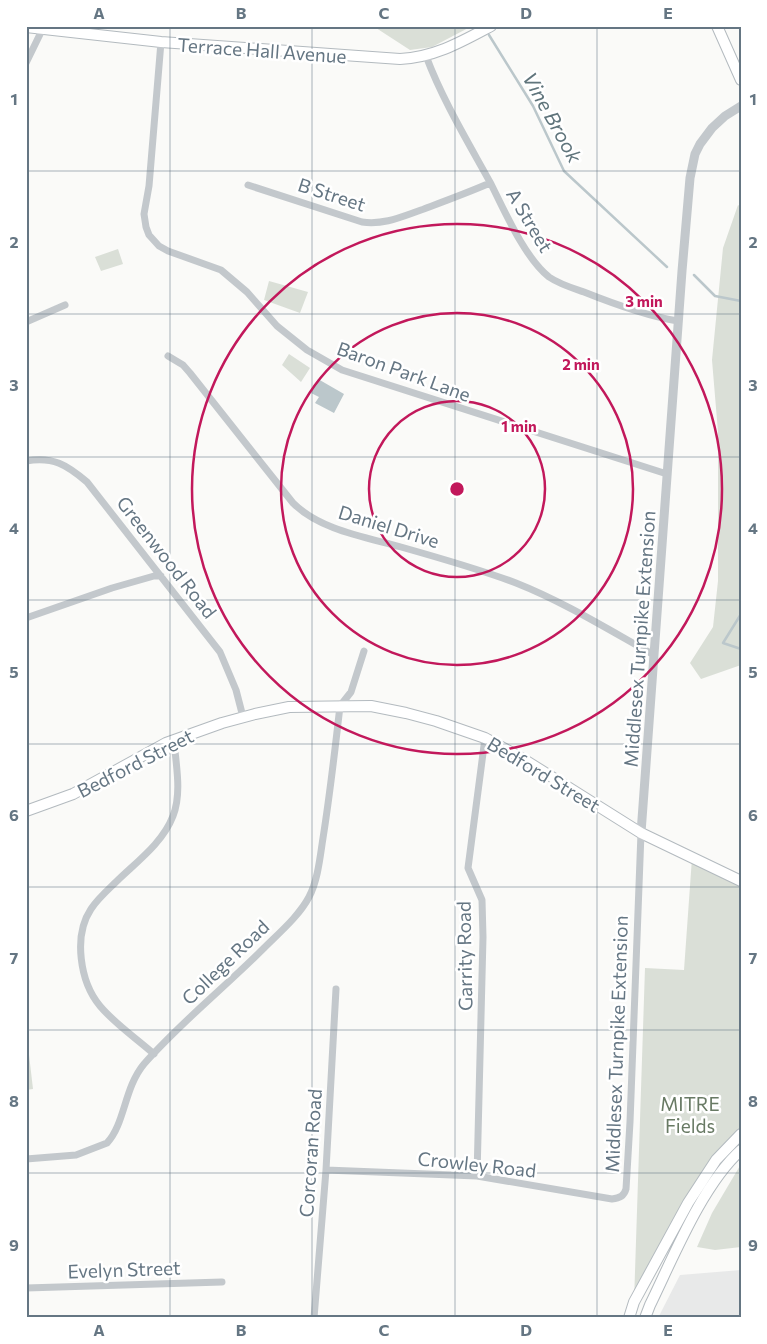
<svg xmlns="http://www.w3.org/2000/svg" width="767" height="1344" viewBox="0 0 767 1344" font-family="Commissioner,sans-serif">
<style>
.built{fill:#e8e9e9}
.green{fill:#dadfd7}
.water{fill:#bbc7cb}
.lines{fill:none;stroke-linecap:round;stroke-linejoin:round}
.stream{stroke:#bbc7cb;stroke-width:2.5}
.secondary-casing{stroke:#b3babf;stroke-width:12}
.minor{stroke:#c3c8cc;stroke-width:7}
.tertiary{stroke:#c3c8cc;stroke-width:9}
.secondary{stroke:#fff;stroke-width:10}
.grid{fill:none;stroke:#657683;stroke-width:1;stroke-opacity:0.55}
.ring{fill:none;stroke:#c2185b;stroke-width:2.5}
.labels{text-anchor:middle;dominant-baseline:central;stroke-width:5;stroke-linejoin:round;paint-order:stroke}
.street-label{font-size:19px;fill:#657683;stroke:#fff}
.park-label{font-size:19px;fill:#687a64;stroke:#fff}
.water-label{font-size:20px;font-style:italic;fill:#60757c;stroke:#fff}
.centre{fill:#c2185b;stroke:#fff;stroke-width:2.5}
.ring-label{font-size:15px;text-anchor:middle;font-weight:bold;fill:#c2185b;stroke:#fff;stroke-width:5;stroke-linejoin:round;paint-order:stroke}
.neatline{fill:none;stroke:#657683;stroke-width:2}
.grid-label{font-size:16px;text-anchor:middle;font-weight:bold;fill:#657683}
</style>
<rect width="100%" height="100%" fill="#fafaf8"/>
<path class="built" d="M741 1270V1318H658L680 1275Z"/>
<path class="green" d="M373 26H472L432 47 410 50Z
M738 205 741 207V665L701 679 690 663 713 627 718 581V432L712 360 723 248Z
M118 249 123 264 101 271 95 257Z
M269 281 308 292 300 313 264 300Z
M289 354 310 368 301 382 282 365Z
M692 858 741 881V1134L716 1160 634 1302 645 968 684 970Z
M26 1029 33 1089 26 1090Z
M741 1164V1247L715 1250 697 1247 712 1213Z"/>
<path class="water" d="M318 379 344 394 334 413 315 403 319 397 311 393Z"/>
<g class="lines">
<path class="stream" d="M489 35 533 106 564 171 667 267
M694 275 715 296 741 301
M741 614 723 643 741 649"/>
<g class="secondary-casing">
<path id="secondary" d="M717 26 741 80
M26 27 161 42 400 59C435 57 461 42 491 26
M26 811 73 794 166 743 222 723 255 714 289 707 371 706 406 713 436 721 485 738 520 757 641 833 741 881
M629 1318 634 1302 688 1203 716 1160 741 1134
M645 1318 650 1305C673 1258 702 1185 741 1150"/>
</g>
<path class="minor" d="M161 42 149 186 144 214 146 227 149 235 159 246 168 251 221 270 247 292 277 326 307 350 342 370 667 474
M426 56C443 101 468 142 491 184 505 212 525 258 549 277 559 284 572 288 584 292 614 304 646 316 678 321
M26 63 44 26
M248 185 362 222C384 225 401 217 421 210 445 201 467 193 490 183
M26 322 65 305
M168 356 183 365 190 373 293 503C320 530 365 537 401 547 440 558 479 569 516 583 564 602 609 630 654 655
M26 461C53 456 67 465 87 482L220 652 236 690 243 717
M26 618 112 588 154 576H161
M154 1054C136 1038 115 1024 100 1006 80 982 73 936 91 909 98 898 110 888 119 879 139 860 163 842 173 816 182 793 176 765 174 741
M26 1159 76 1155 107 1143C125 1124 124 1088 144 1064 180 1023 225 987 264 948 279 933 299 916 309 897 318 880 320 857 323 838 330 794 335 750 340 706L351 692 364 651
M326 1170 477 1176 612 1199C620 1198 624 1196 626 1189L630 1122 641 833
M477 1176 483 937 482 900 468 868 485 738
M26 1288 222 1282
M314 1318 326 1170 336 989"/>
<path class="tertiary" d="M641 833 682 271 690 178 695 154 700 144 712 128 725 116 741 106"/>
<use href="#secondary" class="secondary"/>
</g>
<path class="grid" d="M170 26V1318M312 26V1318M455 26V1318M597 26V1318M26 171H741M26 314H741M26 457H741M26 600H741M26 744H741M26 887H741M26 1030H741M26 1173H741"/>
<g class="ring">
<circle cx="457" cy="489" r="88"/>
<circle cx="457" cy="489" r="176"/>
<circle cx="457" cy="489" r="265"/>
</g>
<g class="labels">
<g class="street-label">
<text transform="translate(262 50) rotate(4)">Terrace Hall Avenue</text>
<text transform="translate(332 194) rotate(18)">B Street</text>
<text transform="translate(530 220) rotate(59)">A Street</text>
<text transform="translate(404 371) rotate(20)">Baron Park Lane</text>
<text transform="translate(389 526) rotate(17)">Daniel Drive</text>
<text transform="translate(167 557) rotate(52)">Greenwood Road</text>
<text transform="translate(639 639) rotate(-86)">Middlesex Turnpike Extension</text>
<text transform="translate(135 763) rotate(-27)">Bedford Street</text>
<text transform="translate(544 774) rotate(31)">Bedford Street</text>
<text transform="translate(464 956) rotate(-91)">Garrity Road</text>
<text transform="translate(225 962) rotate(-44)">College Road</text>
<text transform="translate(616 1044) rotate(-88)">Middlesex Turnpike Extension</text>
<text transform="translate(310 1153) rotate(-86)">Corcoran Road</text>
<text transform="translate(477 1164) rotate(6)">Crowley Road</text>
<text transform="translate(124 1269) rotate(-2)">Evelyn Street</text>
</g>
<g class="park-label">
<text x="690" y="1103">MITRE<tspan x="690" dy="22">Fields</tspan></text>
</g>
<g class="water-label">
<text transform="translate(553 117) rotate(61)">Vine Brook</text>
</g>
</g>
<circle cx="457" cy="489" r="8" class="centre"/>
<g class="ring-label">
<text x="644" y="307">3 min</text>
<text x="581" y="370">2 min</text>
<text x="519" y="432">1 min</text>
</g>
<rect width="767" height="1344" fill="none" stroke="#ffffff" stroke-width="55"/>
<rect x="28" y="28" width="712" height="1288" class="neatline"/>
<g class="grid-label">
<text x="99" y="19">A</text>
<text x="241" y="19">B</text>
<text x="384" y="19">C</text>
<text x="526" y="19">D</text>
<text x="668" y="19">E</text>
<text x="14" y="105">1</text>
<text x="753" y="105">1</text>
<text x="14" y="248">2</text>
<text x="753" y="248">2</text>
<text x="14" y="391">3</text>
<text x="753" y="391">3</text>
<text x="14" y="534">4</text>
<text x="753" y="534">4</text>
<text x="14" y="678">5</text>
<text x="753" y="678">5</text>
<text x="14" y="821">6</text>
<text x="753" y="821">6</text>
<text x="14" y="964">7</text>
<text x="753" y="964">7</text>
<text x="14" y="1107">8</text>
<text x="753" y="1107">8</text>
<text x="14" y="1251">9</text>
<text x="753" y="1251">9</text>
<text x="99" y="1336">A</text>
<text x="241" y="1336">B</text>
<text x="384" y="1336">C</text>
<text x="526" y="1336">D</text>
<text x="668" y="1336">E</text>
</g>
</svg>
